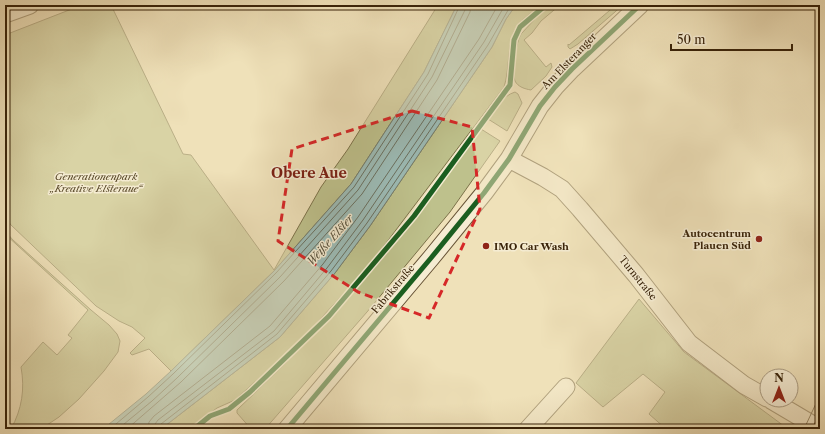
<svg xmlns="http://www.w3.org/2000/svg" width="825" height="434" viewBox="0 0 825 434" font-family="'Libre Caslon Text',serif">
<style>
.green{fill:#bec18c;stroke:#7c724a}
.water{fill:#9cbcb7;stroke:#747f71}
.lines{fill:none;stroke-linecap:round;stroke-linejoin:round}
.shore{stroke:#6a7060;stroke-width:1}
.minor-casing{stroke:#665235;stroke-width:19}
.minor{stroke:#f5ecd2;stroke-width:17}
.tram{stroke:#392309;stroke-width:1}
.cycleway-casing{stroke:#f5ecd2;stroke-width:8}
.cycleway{stroke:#1b5e20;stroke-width:5}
.marked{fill:none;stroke:#d62828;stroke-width:3;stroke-dasharray:8 5;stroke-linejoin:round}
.poi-dot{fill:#8f2418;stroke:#f5ecd2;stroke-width:1.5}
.labels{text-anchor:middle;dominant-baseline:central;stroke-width:3;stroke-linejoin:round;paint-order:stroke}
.street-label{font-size:10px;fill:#392309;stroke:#f5ecd2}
.park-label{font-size:10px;font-style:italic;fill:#5a4a2a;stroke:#f5ecd2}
.poi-label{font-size:10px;font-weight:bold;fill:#392309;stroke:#f5ecd2;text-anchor:end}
.water-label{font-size:11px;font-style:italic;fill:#57513d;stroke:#f5ecd2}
.district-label{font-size:14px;font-weight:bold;fill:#7a1f14;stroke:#f5ecd2}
</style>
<rect width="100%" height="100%" fill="#efe1b9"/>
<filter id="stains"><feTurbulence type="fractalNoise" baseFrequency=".005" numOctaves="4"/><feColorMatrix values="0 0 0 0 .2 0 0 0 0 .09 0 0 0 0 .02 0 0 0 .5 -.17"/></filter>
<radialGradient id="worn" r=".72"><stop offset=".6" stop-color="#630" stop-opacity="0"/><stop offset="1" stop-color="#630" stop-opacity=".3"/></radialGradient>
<path class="green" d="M82 5H111L183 154 191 155 274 270 321 187 348 149 438 5H457L424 72 351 184 274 271 171 371 149 349 132 355 130 353 145 338 132 327 119 321 96 306 11 225 5 217V35Z
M516 5H541C534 11 522 19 517 26 507 39 510 70 504 87L368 267 302 339 235 400 217 408 189 429H161L280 337 335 273 370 226 492 47 506 19Z
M548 5H560L541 21 532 33 524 40 546 67 551 63 552 67 546 76 531 90C525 89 518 87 515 81 511 73 516 42 521 34Z
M616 5H623L578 44 570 49 568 47V44L569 45Z
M515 92 518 94 522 103 507 131 488 119C496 109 502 96 515 92Z
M481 129 500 141 450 212 367 312 265 429H251L237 413V410C283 366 329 321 370 273 410 228 444 177 481 129Z
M5 231 13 240 91 310 109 325 117 334 120 341 118 352 104 371 79 399 59 417 41 429H11C22 409 25 389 21 367L43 342 57 355 72 338 68 335 88 310 5 234Z
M639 299 684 352 788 429H666L649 414 665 392 643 374 603 407 576 383Z"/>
<path class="water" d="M457 5H516L506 19 492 47 370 226 335 273 280 337 161 429H103L146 394 171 371 274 271 351 184 424 72Z"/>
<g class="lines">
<path class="shore" d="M110 429 148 397 173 374 276 273 354 187 428 74 460 5
M118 429 152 401 177 378 280 277 358 190 432 77 465 10V5
M127 429 181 382 284 281 362 194 437 80 470 12 471 5
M148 429 149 422 154 416 270 326 323 264 358 217 479 39 498 5
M154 429 155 424 158 420 274 331 327 268 363 220 484 42 505 5
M159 429 161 424 277 334 331 271 367 223 488 45 511 5"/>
<g class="minor-casing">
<path id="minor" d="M5 14 30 5
M509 159 543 177 562 189 580 209 636 275 689 343 744 385 767 398
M771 400 820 429
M287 429 431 258 484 193 509 159 540 106 555 87 572 69 640 5
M528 429 566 387"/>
</g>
<use href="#minor" class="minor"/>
<path class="tram" d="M804 429 820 395
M812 429 820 412
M820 429V427"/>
<g class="cycleway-casing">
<path id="cycleway" d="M194 429 210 416 229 409 250 392 329 316 414 216 510 85 514 40 520 27 546 5
M287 429 431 258 484 193 509 159 540 106 555 87 572 69 640 5"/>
</g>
<use href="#cycleway" class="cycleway"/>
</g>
<path d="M0 0H825V434H0ZM412 111 472 127 480 209 429 318 358 292 278 241 292 149Z" fill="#efe1b9" fill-opacity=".55" fill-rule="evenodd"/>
<path class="marked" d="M412 111 472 127 480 209 429 318 358 292 278 241 292 149Z"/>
<g class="poi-dot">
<circle cx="759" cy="239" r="4"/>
<circle cx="486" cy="246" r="4"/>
</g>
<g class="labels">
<g class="street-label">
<text transform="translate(569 61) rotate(-46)">Am Elsteranger</text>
<text transform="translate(638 278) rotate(51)">Turnstraße</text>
<text transform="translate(393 289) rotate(-50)">Fabrikstraße</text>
</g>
<g class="park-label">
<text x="96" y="176">Generationenpark<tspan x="96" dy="12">„Kreative Elsteraue“</tspan></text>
</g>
<g class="poi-label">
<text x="751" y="233">Autocentrum<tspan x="751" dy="12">Plauen Süd</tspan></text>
<text x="494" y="246" text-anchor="start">IMO Car Wash</text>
</g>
<g class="water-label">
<text transform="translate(330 240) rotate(-48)">Weiße Elster</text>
</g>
<g class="district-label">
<text x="309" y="173">Obere Aue</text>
</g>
</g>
<rect width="825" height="434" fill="none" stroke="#efe1b9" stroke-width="20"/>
<rect x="6" y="6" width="813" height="422" fill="none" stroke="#392309" stroke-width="2"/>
<rect x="10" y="10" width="805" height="414" fill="none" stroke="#392309"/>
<g transform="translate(779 388)"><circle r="19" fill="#f5ecd2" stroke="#aa9c82"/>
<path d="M0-3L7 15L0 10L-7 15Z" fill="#8f2418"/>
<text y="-6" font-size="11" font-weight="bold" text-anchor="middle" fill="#392309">N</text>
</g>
<path d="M671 44v6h121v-6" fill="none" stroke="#392309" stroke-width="2"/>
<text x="677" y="44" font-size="12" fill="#392309" stroke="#f5ecd2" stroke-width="3" paint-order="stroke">50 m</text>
<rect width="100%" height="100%" filter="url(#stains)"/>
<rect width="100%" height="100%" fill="url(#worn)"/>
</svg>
